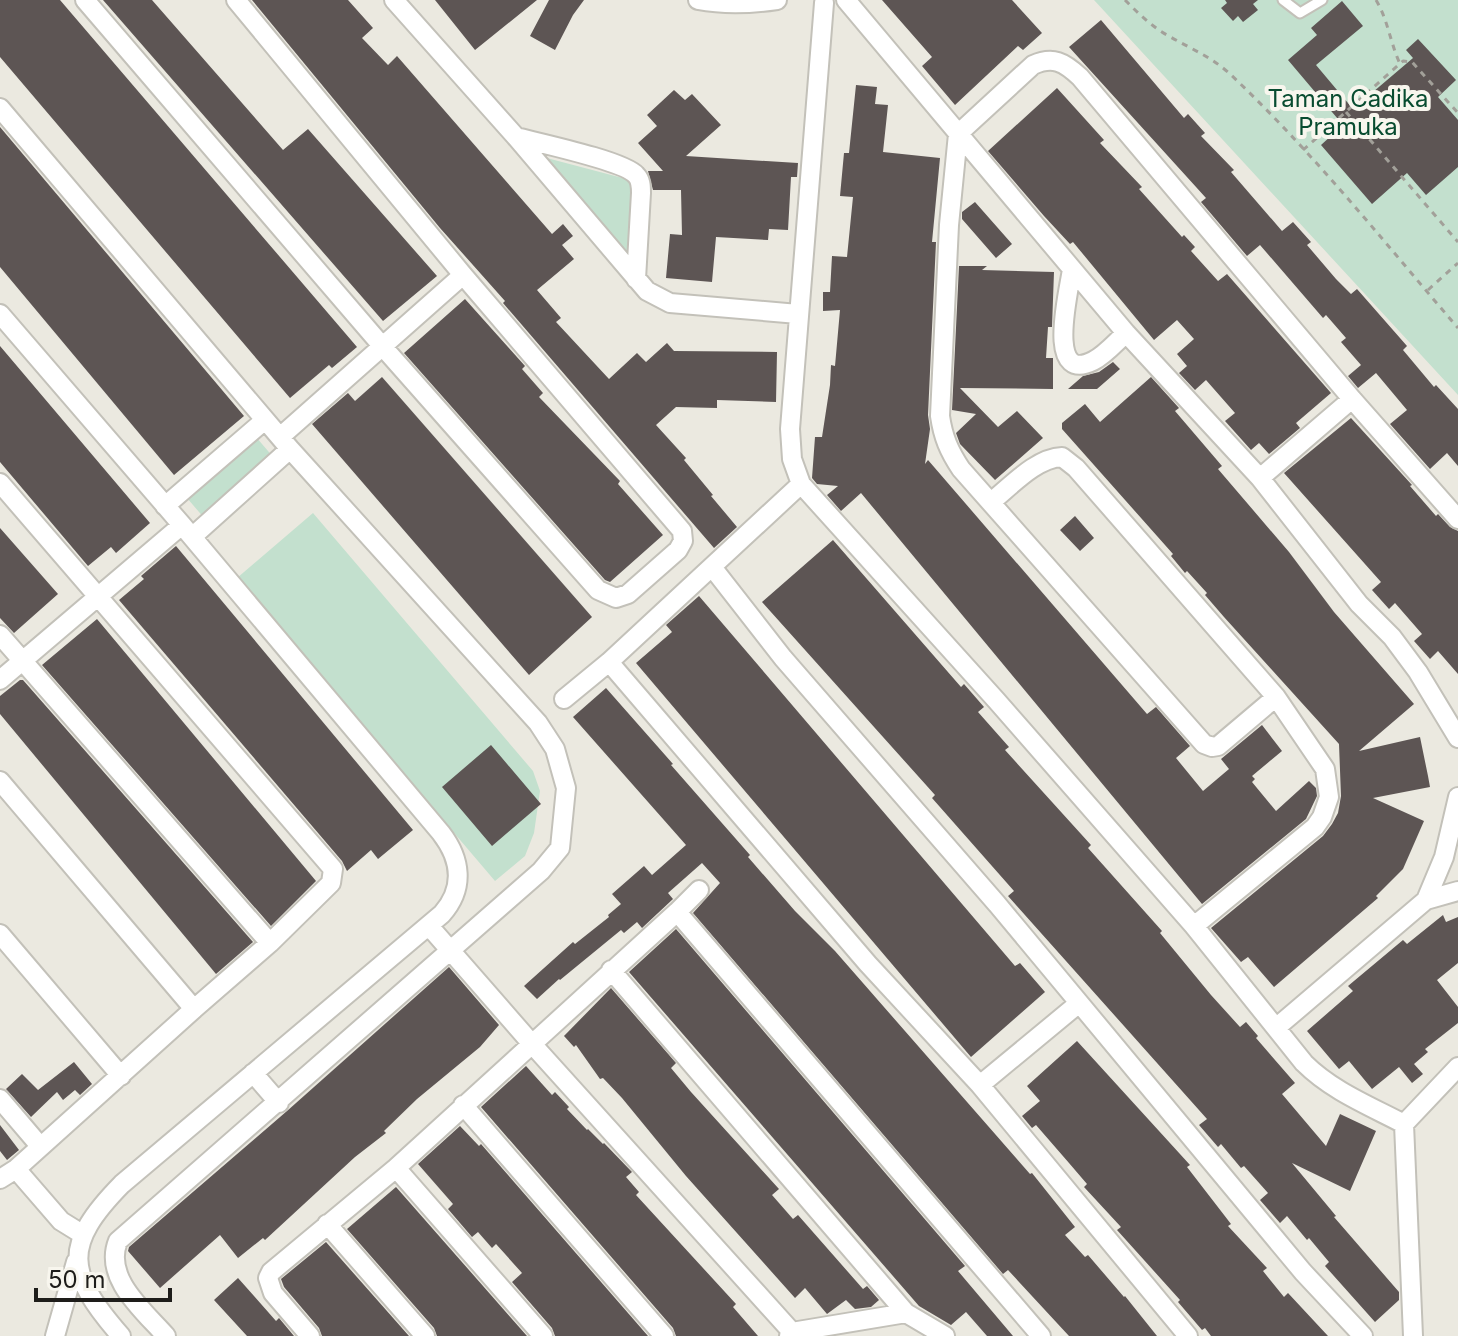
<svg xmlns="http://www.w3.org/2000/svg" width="1458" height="1336" viewBox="0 0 1458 1336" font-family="Inter,sans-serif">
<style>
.green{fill:#c3e0ce}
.building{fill:#5d5554}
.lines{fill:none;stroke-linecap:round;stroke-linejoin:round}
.service-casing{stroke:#c3c1b9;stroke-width:13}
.minor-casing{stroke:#c3c1b9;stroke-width:22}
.path{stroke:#a2a099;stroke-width:3;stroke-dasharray:6 6;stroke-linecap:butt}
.service{stroke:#fff;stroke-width:9}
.minor{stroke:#fff;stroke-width:18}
.labels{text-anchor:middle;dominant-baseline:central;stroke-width:8;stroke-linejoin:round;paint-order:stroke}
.park-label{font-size:24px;fill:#084c30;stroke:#f8f6ee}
</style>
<rect width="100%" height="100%" fill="#ebe9e0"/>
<path class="green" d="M1094 0H1458V395Z
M543 157 634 181 630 261Z
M256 437 274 458 205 519 187 498Z
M313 513 533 771 540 791 534 833 525 856 495 881 237 578Z"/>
<path class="building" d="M0 0H60L357 347 332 368 329 365 290 398 0 57Z
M103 0H152L283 150 308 129 437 276 383 321Z
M252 0H348L373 28 362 38 388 65 397 56 552 234 563 224 573 236 562 245 574 259 537 290 561 318 556 322 609 379 637 353 646 362 667 343 674 351 777 352 776 402 717 400V408L676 407 656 425 686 458 684 460 713 495 711 496 737 527 714 548 503 303 505 301 440 228Z
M435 0H537L475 50Z
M549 0H584L573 15 555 50 530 36Z
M882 0H1012L1042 33 1023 50 1018 46 955 105 922 66 932 57Z
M1225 0H1258L1253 4 1258 10 1243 22 1238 16 1233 21 1221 8 1227 3Z
M1342 1 1363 26 1316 65 1353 109 1413 58 1406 50 1418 39 1456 80 1438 97 1458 120V167L1426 195 1407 173 1372 204 1321 145 1343 125 1288 60 1317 35 1311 28Z
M1101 20 1184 118 1188 114 1205 133 1201 136 1234 170 1231 172 1282 231 1293 222 1311 242 1307 245 1336 279 1351 294 1357 289 1407 346 1403 350 1434 387 1436 385 1458 409V466L1447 453 1430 469 1390 424 1407 410 1376 373 1358 388 1348 376 1361 365 1341 342 1346 338 1326 315 1323 318 1260 245 1247 256 1201 202 1206 198 1069 47Z
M856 85 877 87 875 104 888 105 883 152 940 158 932 242H936L928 415 930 429 925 464 928 460 1147 714 1156 707 1190 746 1176 758 1203 791 1229 769 1221 759 1262 725 1282 751 1252 776 1255 779 1252 782 1276 811 1309 781 1316 788 1317 796 1306 819 1202 904 861 493 841 511 827 495 838 486 817 484 812 478 815 437H822L830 385 831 365 835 366 840 310 823 311V292H830L832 256 847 257 853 197 840 196 844 153H849Z
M1057 88 1104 140 1100 143 1142 187 1139 189 1182 237 1184 235 1195 247 1191 251 1218 281 1227 274 1331 393 1296 423 1300 428 1269 454 1259 443 1251 450 1225 421 1235 413 1206 380 1195 390 1179 373 1187 366 1177 354 1194 339 1177 320 1154 340 1073 242 1070 244 1044 216 988 151Z
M674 90 685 100 692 94 721 125 686 156 798 163 797 177H791L788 230 769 229 768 240 716 237 712 282 666 278 670 234 682 235 681 190H653L648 171H663L638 143 657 126 647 115Z
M0 127 244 416 174 475 0 267Z
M975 202 1012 244 996 258 962 219V212Z
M959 266H987L982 270 1054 272 1052 327H1048L1046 358H1053V389L960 388 998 427 1017 411 1043 438 995 480 960 444 956 433 976 414 952 410Z
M465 299 525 366 522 369 543 393 539 397 620 481 618 484 663 535 610 582 605 580 404 353Z
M0 346 150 523 116 553 111 547 88 566 0 462Z
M1113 362 1120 369 1097 389H1068L1083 376 1099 372Z
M382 377 592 617 529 675 312 424 348 393 355 401Z
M1151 377 1179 408 1175 411 1222 466 1218 469 1289 552 1334 612 1414 704 1359 751 1420 737 1428 776 1430 787 1373 798 1424 821 1403 869 1376 896 1378 898 1274 987 1248 957 1241 962 1211 928 1323 836 1332 824 1338 813 1341 796 1339 744 1224 617 1205 595 1207 593 1187 571 1185 573 1171 556 1173 554 1062 429V423L1085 404 1100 422Z
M1351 418 1412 485 1410 486 1436 516 1438 514 1450 527 1458 531V674L1438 651 1430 659 1414 641 1422 634 1395 603 1389 609 1372 590 1381 582 1284 473Z
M1075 516 1094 538 1080 551 1060 530Z
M0 528 58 594 14 633 0 618Z
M833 540 961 687 964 684 984 707 978 712 1009 747 1005 750 1091 845 1088 848 1162 931 1160 933 1211 995 1240 1027 1246 1022 1258 1036 1256 1038 1295 1083 1282 1094 1326 1146 1340 1114 1376 1131 1350 1191 1292 1163 1336 1216 1334 1217 1399 1292V1300L1375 1322 1325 1266 1329 1262 1309 1238 1307 1240 1287 1216 1280 1223 1260 1200 1268 1193 1244 1166 1241 1168 1221 1144 1218 1147 1199 1125 1207 1119 1008 896 1014 891 932 798 935 795 762 602Z
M176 546 413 830 378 859 371 850 347 871 342 861 119 600 144 579 141 576Z
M699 596 1015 966 1020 963 1045 992 971 1057 636 663 672 632 666 625Z
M97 619 316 881 271 926 42 665Z
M20 680H23L253 942 216 974 0 714V696Z
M606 688 673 764 671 765 750 855 748 857 795 911 835 951 1030 1174 1032 1173 1075 1227 1065 1235 1085 1257 1088 1255 1124 1297 1125 1296 1157 1336H1069L1008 1270 1003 1274 693 913 720 883 702 863 668 893 673 899 642 928 637 922 624 933 621 930 560 980 559 979 537 999 524 986 573 942 575 944 609 917 608 915 621 904 612 894 644 866 652 875 686 845 573 717Z
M491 745 541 804 492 846 442 787Z
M1443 915 1446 922 1458 917V963L1437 980 1458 1007V1023L1425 1049 1428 1052 1414 1064 1423 1074 1412 1083 1399 1067 1372 1089 1349 1061 1339 1069 1307 1031 1353 991 1348 986 1403 940 1407 944Z
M676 929 965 1266 958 1271 1013 1336H987L966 1312 951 1325 919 1306 629 972Z
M449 967 499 1025 480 1047 417 1099 384 1131 386 1133 355 1157 265 1240 263 1238 238 1258 220 1235 160 1288 128 1251 129 1247 287 1111Z
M611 988 676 1063 671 1068 691 1092 779 1189 772 1195 793 1219 798 1215 863 1289 867 1286 879 1300 871 1307 855 1309 846 1300 827 1314 805 1288 795 1298 686 1176 622 1098 603 1078 600 1079 576 1045 574 1047 564 1036Z
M1077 1041 1190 1165 1187 1167 1231 1224 1228 1226 1267 1268 1263 1271 1284 1297 1288 1293 1328 1336H1211L1205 1328 1202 1330 1178 1302 1180 1300 1117 1230 1121 1227 1084 1187 1087 1184 1069 1163 1036 1125 1032 1128 1022 1116 1040 1101 1027 1086Z
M74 1062 92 1084 80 1095 75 1090 63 1100 57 1092 31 1117 6 1089 22 1074 38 1090Z
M526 1066 552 1095 555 1092 569 1107 567 1109 587 1130 588 1129 603 1144 604 1143 632 1172 626 1177 639 1192 636 1195 736 1304 733 1307 758 1336H676L673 1328 481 1107Z
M0 1125 19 1150 7 1160 0 1151Z
M460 1126 479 1146 481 1144 648 1336H555L552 1328 512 1282 522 1273 496 1244 492 1248 478 1232 472 1237 448 1209 453 1204 418 1164Z
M396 1187 527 1336H437L434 1328 347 1229Z
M326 1242 409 1336H322L319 1328 284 1287 281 1279Z
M238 1278 276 1321 279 1318 294 1336H247L214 1300Z"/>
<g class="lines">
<g class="service-casing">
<path id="service" d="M1283 0 1300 13 1322 0"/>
</g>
<g class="minor-casing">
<path id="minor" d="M85 0 383 347 598 590 616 598 628 594 678 550 683 541 682 531 463 275 236 0
M394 0 516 137 647 291 670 303 798 314
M698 0C725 5 750 4 777 0
M846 0 1126 333 1260 478 1359 604 1392 637 1418 672 1458 738
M824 3 790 429 792 459 801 484 996 700 1194 926 1304 1063C1332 1091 1370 1106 1404 1124
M0 108 290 449 538 723 555 749 566 788 560 848 541 871 118 1241C103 1278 144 1311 166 1336
M516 137C539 143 624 161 636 175 641 180 641 186 641 193L636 279
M1072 269C1070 287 1044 385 1093 361 1105 355 1116 342 1126 333
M0 314 182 525 441 833C461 859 465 888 442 914L122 1184C62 1245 66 1273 121 1336
M280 437 463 275
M1260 478 1352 399
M0 483 333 869 331 883 270 943 0 635
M991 502C1011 486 1036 458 1062 457L1076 468 1276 697 1325 769 1329 797 1322 817 1315 827 1194 926
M165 506 265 420
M192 537 290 449
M712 567 783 658 997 904 1303 1272 1363 1336
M609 662 868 964 980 1085 1188 1336
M0 680 182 525
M1276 697 1218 746 1212 747 1204 744 961 469C949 451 943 437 940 416L949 225 958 134 1033 65C1053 56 1064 62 1080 77L1352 399 1458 519
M564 699 609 662 801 484
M0 781 194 1009 16 1169 0 1179
M1426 900 1444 857 1458 797
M677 912 699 890
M429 926 532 1044 792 1332 789 1336
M0 934 121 1076
M611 970 906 1313
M194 1009 270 943
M1277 1027 1426 900 1458 891
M253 1073 279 1103
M980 1085 1078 1004
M0 1099 40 1146
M463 1105 664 1336
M396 1168 543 1336
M16 1169 61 1221 82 1234
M327 1224 425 1336
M792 1332 906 1313 945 1336
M55 1336 76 1262
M310 1336 273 1293 268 1278 271 1272 396 1168 677 912 1041 1336
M1413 1336 1404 1124 1458 1067"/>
</g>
<path class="path" d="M1125 0C1138 13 1151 26 1167 35 1189 48 1210 56 1229 73 1312 151 1384 242 1458 328
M1376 0C1388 20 1390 42 1400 64
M1346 112 1458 242
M1303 150 1403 61 1412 62 1458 113
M1428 290 1458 263"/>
<use href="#service" class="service"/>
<use href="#minor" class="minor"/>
</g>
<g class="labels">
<g class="park-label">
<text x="1348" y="98">Taman Cadika<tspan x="1348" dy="28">Pramuka</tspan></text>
</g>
</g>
<path d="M36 1288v12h134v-12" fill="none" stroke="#1e1d1a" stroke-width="4"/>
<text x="48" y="1288" font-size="24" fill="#1e1d1a" stroke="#f8f6ee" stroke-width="6" paint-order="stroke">50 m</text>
</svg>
